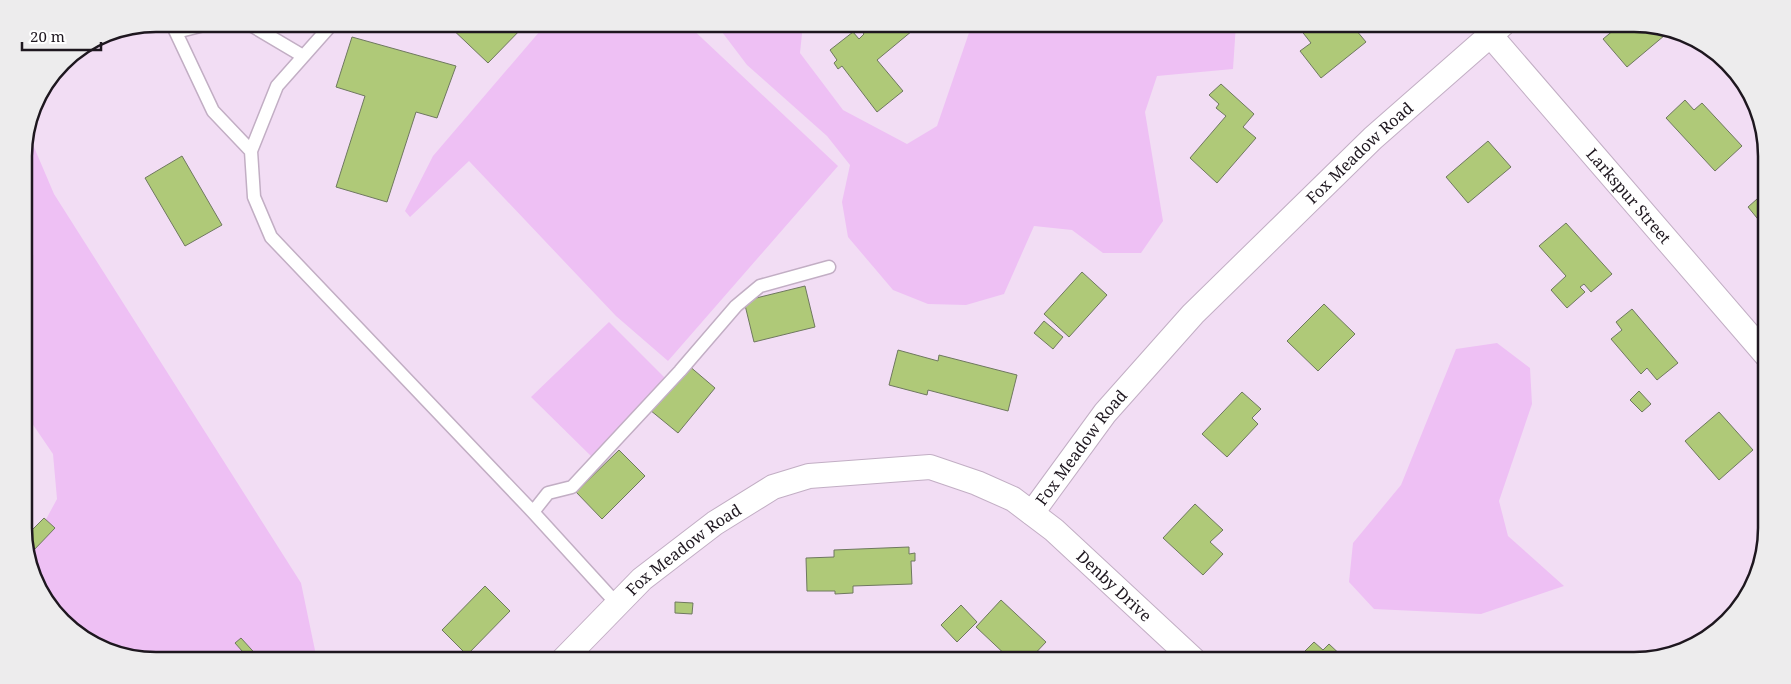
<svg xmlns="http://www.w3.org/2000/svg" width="1791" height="684" viewBox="0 0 1791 684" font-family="'Noto Serif',serif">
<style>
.green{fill:#eec0f4}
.building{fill:#afc978;stroke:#6f785f}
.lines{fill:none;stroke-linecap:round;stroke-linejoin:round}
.lane-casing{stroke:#c2aec4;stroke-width:15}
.street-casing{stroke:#c2aec4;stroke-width:26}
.lane{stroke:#fff;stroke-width:12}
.street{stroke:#fff;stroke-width:24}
.labels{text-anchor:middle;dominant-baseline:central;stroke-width:4;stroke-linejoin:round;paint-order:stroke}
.street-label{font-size:16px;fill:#1e171f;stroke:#fff}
.rim{fill:none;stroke:#1e171f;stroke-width:2.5}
</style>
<rect width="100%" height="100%" fill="#f2ddf4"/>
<path class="green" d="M546 24H687L838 166 668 361 616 316 469 161 410 217 405 211 433 156Z
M716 24H803L800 53 843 110 907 144 937 126 972 24H1236L1233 69 1157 76 1145 112 1163 221 1141 253H1103L1072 230 1034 226 1004 294 966 305 928 304 893 290 848 237 842 202 850 165 827 136 747 65Z
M28 133 54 194 301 583 317 660H156L113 653 56 615 26 553V535L37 536 57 499 53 454 25 413 24 147Z
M609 322 669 382 594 459 531 397Z
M1497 343 1530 368 1532 404 1499 501 1508 536 1564 586 1481 614 1374 609 1349 582 1353 543 1401 485 1456 349Z"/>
<path class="building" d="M447 24H526L488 63Z
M869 24H917L918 26 877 60 903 91 877 112 842 66 838 69 834 63 837 60 830 50 853 32 859 39 864 34 861 30Z
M1306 24H1351L1366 42 1321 78 1300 51 1311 43 1300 29Z
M1621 24H1635L1671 30 1627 67 1603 39Z
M352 37 456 66 437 118 416 112 387 202 336 187 365 96 336 87Z
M1221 84 1254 114 1243 127 1256 138 1217 183 1190 158 1226 116 1216 108 1219 104 1209 95Z
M1685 100 1694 110 1702 103 1742 146 1715 171 1666 118Z
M1488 141 1511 167 1468 203 1446 177Z
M182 156 222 225 185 246 145 178Z
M1766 191V229L1748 207Z
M1566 223 1612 274 1591 292 1584 284 1580 287 1585 292 1567 308 1551 290 1566 276 1539 246Z
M1082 272 1107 295 1069 337 1044 314Z
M805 286 815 327 754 342 744 301Z
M1324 304 1355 334 1318 371 1287 341Z
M1632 309 1678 363 1657 380 1647 368 1641 374 1611 339 1622 330 1616 322Z
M1044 321 1063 337 1053 349 1034 333Z
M898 350 938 361 939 355 1017 375 1008 411 928 390 927 395 889 385Z
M688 365 715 388 678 433 650 410Z
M1639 391 1651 404 1642 412 1630 400Z
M1242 392 1261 409 1252 418 1258 424 1227 457 1202 434Z
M1719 412 1753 450 1719 480 1685 441Z
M619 450 645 476 602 519 576 492Z
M1195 504 1223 530 1210 542 1223 554 1203 575 1163 538Z
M44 518 55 528 33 551 26 545V536Z
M909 547V554L915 553V561H911L912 584 853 586V593L835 594V591H807L806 558 834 557V550Z
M485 586 510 611 467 655 442 630Z
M1001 600 1046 642 1029 660H1011L976 627Z
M675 602 693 603 692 614 675 613Z
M961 605 977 622 957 642 941 625Z
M241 638 261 660H250L235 643Z
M1314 642 1323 650 1329 644 1346 660H1296Z"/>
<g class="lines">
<g class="lane-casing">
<path id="lane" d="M172 24 213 111 251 151
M241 24H249L303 56
M332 24 277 86 251 151 254 197 271 237 533 512 617 604
M176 32 208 24
M533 512 548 493 572 487 680 371 736 306 760 286 829 267"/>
</g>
<g class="street-casing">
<g id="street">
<path id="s1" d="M1491 36 1767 356"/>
<path id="s2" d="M1032 513 1105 413 1193 314 1373 138 1503 24"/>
<path id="s3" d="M563 660 642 579 715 523 773 487 809 476 930 467 977 483 1013 499 1054 530 1194 660"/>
</g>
</g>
<use href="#lane" class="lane"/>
<use href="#street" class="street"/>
</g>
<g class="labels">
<g class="street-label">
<text stroke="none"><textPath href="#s2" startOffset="488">Fox Meadow Road</textPath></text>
<text stroke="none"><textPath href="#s1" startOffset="211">Larkspur Street</textPath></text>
<text stroke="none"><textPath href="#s2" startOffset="82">Fox Meadow Road</textPath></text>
<text stroke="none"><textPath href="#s3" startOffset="164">Fox Meadow Road</textPath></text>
<text stroke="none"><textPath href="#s3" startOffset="655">Denby Drive</textPath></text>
</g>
</g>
<path d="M0 0H1791V684H0ZM156 32H1634A124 124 0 0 1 1758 156V528A124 124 0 0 1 1634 652H156A124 124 0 0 1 32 528V156A124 124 0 0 1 156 32Z" fill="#edeced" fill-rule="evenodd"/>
<path class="rim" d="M156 32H1634A124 124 0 0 1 1758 156V528A124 124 0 0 1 1634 652H156A124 124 0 0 1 32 528V156A124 124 0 0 1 156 32Z"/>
<path d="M22 42v8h79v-8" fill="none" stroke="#1e171f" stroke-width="2.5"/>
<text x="30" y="42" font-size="15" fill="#1e171f" stroke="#ffffff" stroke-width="4" paint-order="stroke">20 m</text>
</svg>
